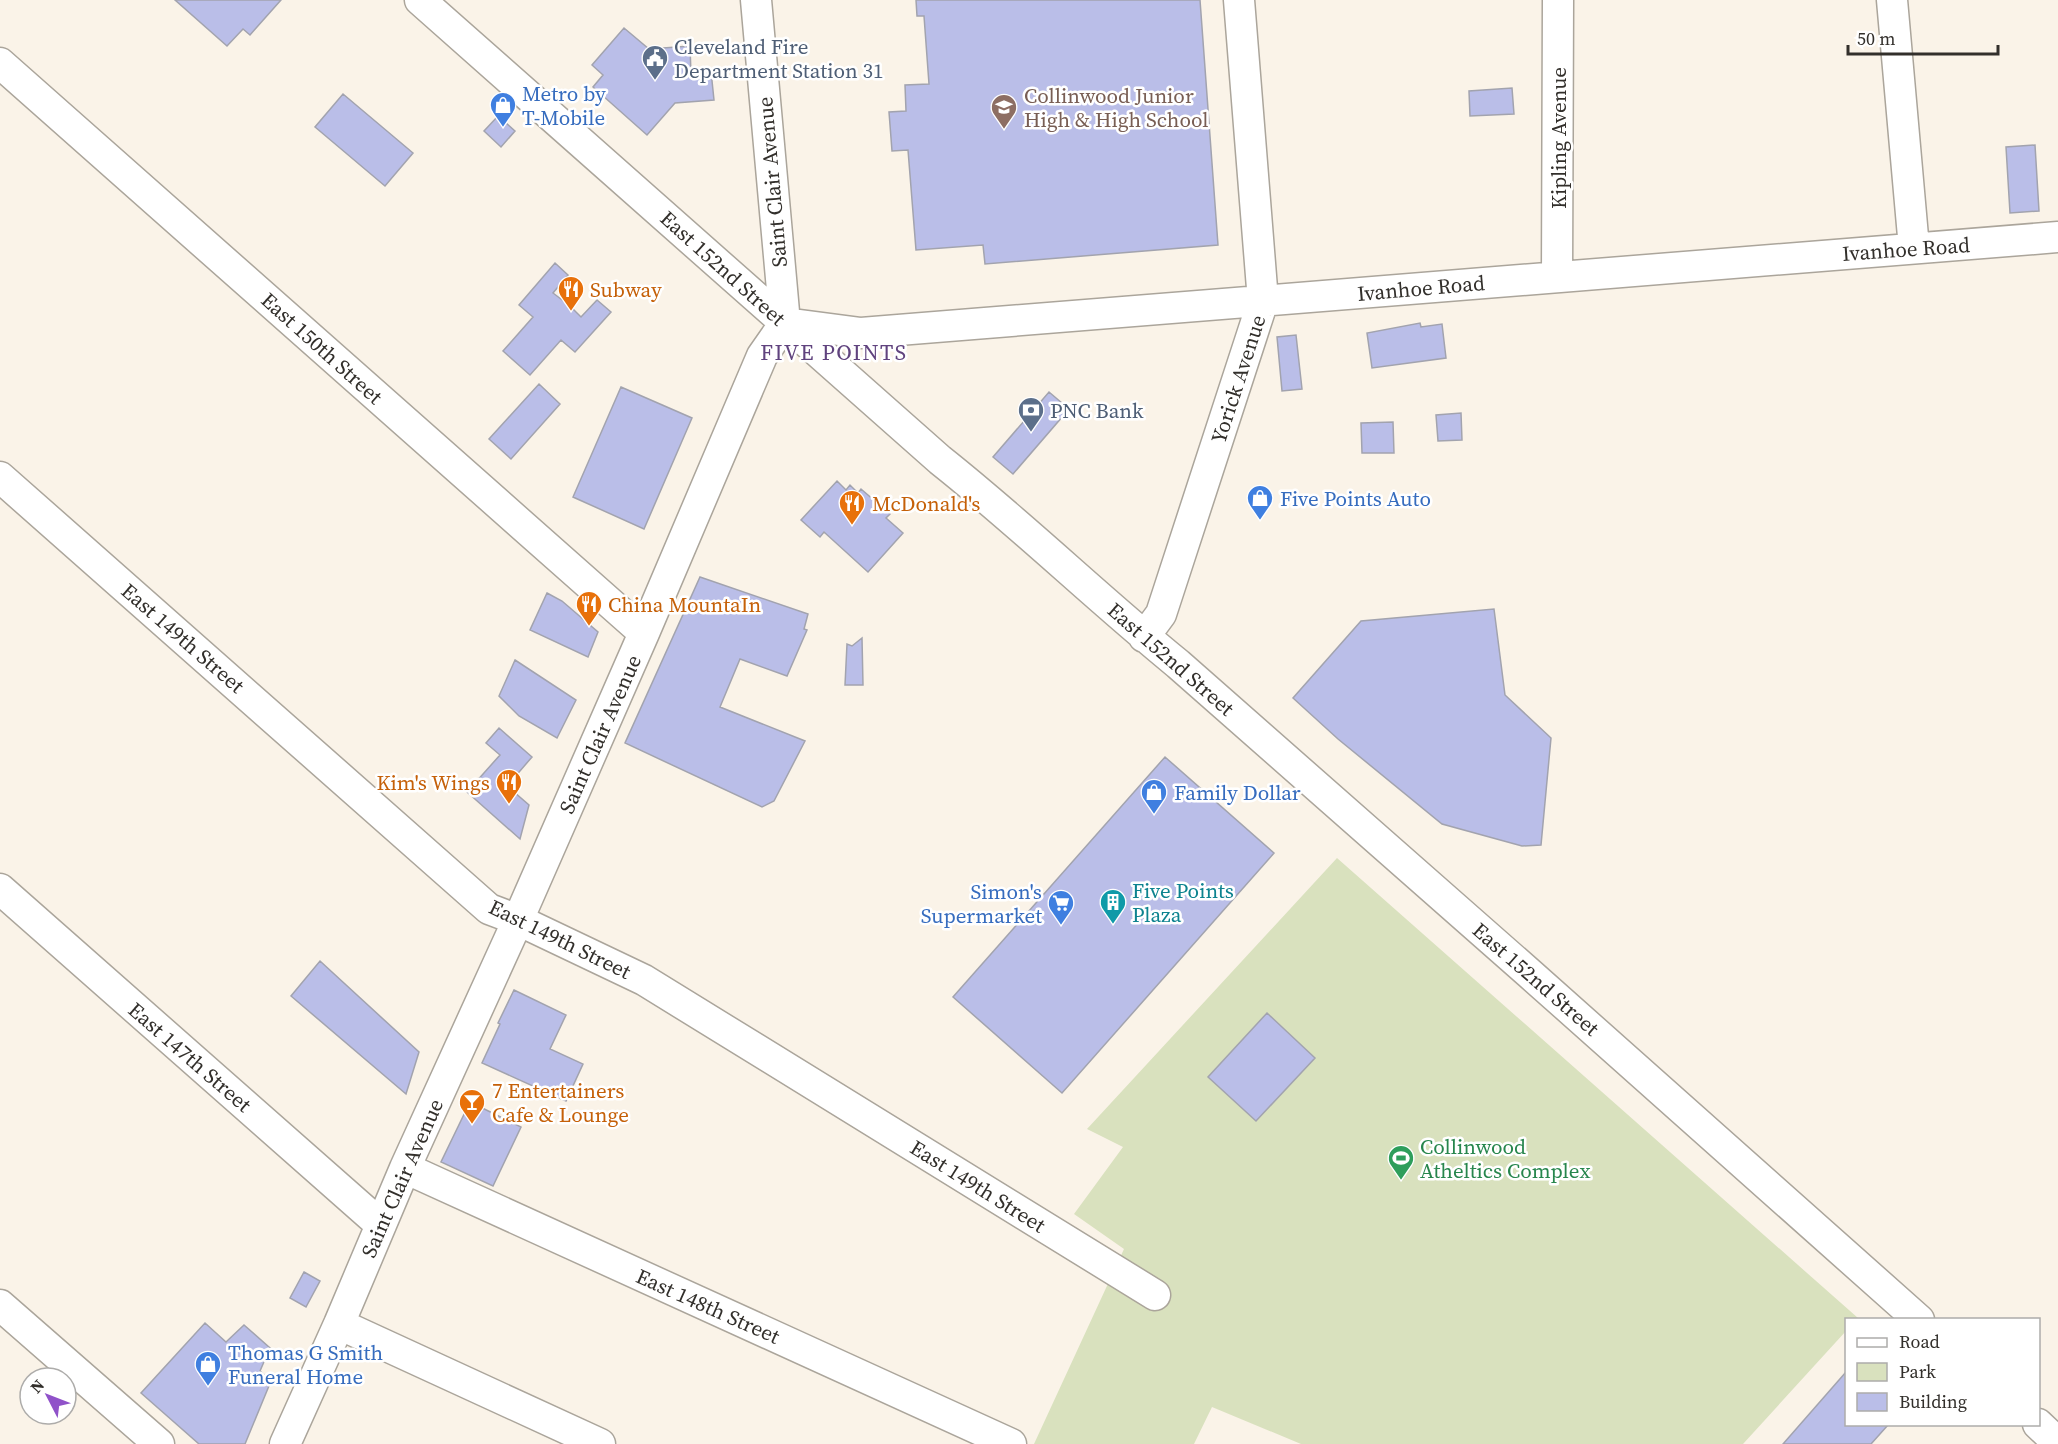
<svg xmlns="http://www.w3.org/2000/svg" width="2058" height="1444" viewBox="0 0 2058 1444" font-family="'Source Serif 4',serif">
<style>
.green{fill:#d9e1be}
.building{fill:#babee8;stroke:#a2a3ae;stroke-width:1.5}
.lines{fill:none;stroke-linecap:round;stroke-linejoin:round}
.minor-casing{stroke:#aba59b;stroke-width:33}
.minor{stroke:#fff;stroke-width:30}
.labels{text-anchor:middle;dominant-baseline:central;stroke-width:5;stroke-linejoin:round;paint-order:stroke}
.service-label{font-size:21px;fill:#4e5e75;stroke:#fff;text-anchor:start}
.shop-label{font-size:21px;fill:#366cbe;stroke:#fff;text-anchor:start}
.education-label{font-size:21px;fill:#785e54;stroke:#fff;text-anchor:start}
.street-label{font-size:21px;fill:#322f2b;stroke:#fff}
.food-label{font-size:21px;fill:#c56008;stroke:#fff;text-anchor:start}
.culture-label{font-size:21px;fill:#0d838f;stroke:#fff;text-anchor:start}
.leisure-label{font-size:21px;fill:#27864d;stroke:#fff;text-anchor:start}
.neighbourhood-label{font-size:22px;letter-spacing:1.5px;fill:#60437e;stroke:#fff}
</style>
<rect width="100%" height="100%" fill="#faf3e8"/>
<path class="green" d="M1337 858 1858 1318 1846 1320V1331L1743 1444H1301L1212 1407 1194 1444H1034L1124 1249 1074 1214 1123 1147 1087 1129Z"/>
<path class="building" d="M175 0H281L250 35 243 29 227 46Z
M916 0H1200L1218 245 985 264 983 245 916 250 908 150 892 151 889 112 906 111 905 85 929 84 924 16H917Z
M624 28 649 49 690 46 691 74 711 71 714 100 675 103 647 135 593 87 603 75 592 65Z
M1512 88 1514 114 1470 116 1469 91Z
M343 94 413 153 385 186 315 127Z
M498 116 515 131 501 147 484 131Z
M2035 145 2039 211 2010 213 2006 147Z
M555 263 568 275 553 293 570 306 581 317 597 300 611 312 575 352 561 340 530 375 503 351 533 317 519 305Z
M1420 323 1421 327 1442 324 1446 358 1372 368 1367 333Z
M1296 335 1302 389 1282 391 1277 337Z
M539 384 560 404 511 459 489 439Z
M621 387 692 418 644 529 573 497Z
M1049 392 1069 409 1013 474 993 457Z
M1461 413 1462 440 1438 441 1436 415Z
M1393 422 1394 453H1362L1361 423Z
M837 481 846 490 850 485 858 493 861 489 890 514 886 518 903 533 868 572 824 532 820 537 801 520Z
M700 577 808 614 804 629 807 630 787 676 740 659 720 707 805 741 774 801 762 807 625 743Z
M547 593 562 601 598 632 588 657 530 630Z
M1494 609 1505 695 1551 738 1541 845 1522 846 1442 824 1338 739 1293 698 1361 621Z
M862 638 863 685H845L847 644 852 646Z
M515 660 576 700 557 738 519 716 499 696Z
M499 728 532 757 507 786 529 805 520 839 467 792 500 755 486 743Z
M1165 757 1274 853 1062 1093 953 997Z
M320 961 419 1052 406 1094 291 996Z
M514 990 566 1015 550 1049 583 1064 566 1101 482 1063 500 1024 498 1023Z
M1267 1013 1315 1058 1256 1121 1208 1077Z
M470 1102 521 1127 493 1186 441 1162Z
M304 1272 320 1281 306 1307 290 1298Z
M205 1323 226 1342 244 1325 270 1348 260 1371 271 1381 245 1444H199L141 1393Z
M1846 1372V1425H1888L1871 1444H1783Z"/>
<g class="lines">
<g class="minor-casing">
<path id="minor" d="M420 0 940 460C1022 525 1097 598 1178 664L1529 973 1919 1320
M1892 0 1914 248
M0 63 644 633
M1557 277 1558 0
M785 323 861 333 2058 237
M0 477 489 909 518 920 644 980 1155 1295
M1144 637 1161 614 1263 301 1239 0
M0 889 381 1225
M405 1168 1011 1444
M0 1305 159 1444
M339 1324 600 1444
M2038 1424 2058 1443
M285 1444 339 1324 405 1168 518 920 644 633 762 356 785 323 756 0"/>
</g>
<use href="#minor" class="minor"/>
</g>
<defs>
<g id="civic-pin" transform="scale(1.35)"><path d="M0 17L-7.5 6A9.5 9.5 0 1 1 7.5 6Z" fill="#5c6f8a" stroke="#fff"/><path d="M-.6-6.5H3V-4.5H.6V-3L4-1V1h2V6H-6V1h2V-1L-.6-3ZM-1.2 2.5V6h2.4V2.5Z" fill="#fff"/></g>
<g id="shop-pin" transform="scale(1.35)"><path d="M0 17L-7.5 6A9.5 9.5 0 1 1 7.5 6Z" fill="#3f7fe0" stroke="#fff"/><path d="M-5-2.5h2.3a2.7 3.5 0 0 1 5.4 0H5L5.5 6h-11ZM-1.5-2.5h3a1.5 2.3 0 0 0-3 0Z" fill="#fff"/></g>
<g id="school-pin" transform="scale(1.35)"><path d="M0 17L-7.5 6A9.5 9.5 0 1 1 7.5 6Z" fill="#8d6e63" stroke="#fff"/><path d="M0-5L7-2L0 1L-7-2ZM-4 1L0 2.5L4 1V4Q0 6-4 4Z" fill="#fff"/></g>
<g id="restaurant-pin" transform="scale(1.35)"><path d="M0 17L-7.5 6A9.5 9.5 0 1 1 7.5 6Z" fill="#e8710a" stroke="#fff"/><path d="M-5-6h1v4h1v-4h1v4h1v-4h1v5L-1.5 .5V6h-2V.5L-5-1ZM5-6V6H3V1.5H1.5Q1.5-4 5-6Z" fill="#fff"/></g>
<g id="bank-pin" transform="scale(1.35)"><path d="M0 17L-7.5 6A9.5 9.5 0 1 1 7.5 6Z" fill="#5c6f8a" stroke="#fff"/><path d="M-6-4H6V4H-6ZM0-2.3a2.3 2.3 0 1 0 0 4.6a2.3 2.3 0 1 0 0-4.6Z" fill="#fff"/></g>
<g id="building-pin" transform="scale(1.35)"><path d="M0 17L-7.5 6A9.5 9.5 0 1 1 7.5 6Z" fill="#0f9aa8" stroke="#fff"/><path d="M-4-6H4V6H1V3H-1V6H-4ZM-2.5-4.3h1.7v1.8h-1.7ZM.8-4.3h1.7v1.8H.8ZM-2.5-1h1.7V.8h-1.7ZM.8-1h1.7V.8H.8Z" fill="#fff"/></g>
<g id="supermarket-pin" transform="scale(1.35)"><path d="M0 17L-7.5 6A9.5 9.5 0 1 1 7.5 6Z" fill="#3f7fe0" stroke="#fff"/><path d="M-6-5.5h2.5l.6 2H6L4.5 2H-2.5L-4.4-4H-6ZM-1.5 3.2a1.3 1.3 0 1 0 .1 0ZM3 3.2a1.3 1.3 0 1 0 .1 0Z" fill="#fff"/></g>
<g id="bar-pin" transform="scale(1.35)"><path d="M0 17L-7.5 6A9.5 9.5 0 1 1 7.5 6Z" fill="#e8710a" stroke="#fff"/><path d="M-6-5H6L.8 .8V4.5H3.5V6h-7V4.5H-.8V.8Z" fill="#fff"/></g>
<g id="stadium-pin" transform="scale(1.35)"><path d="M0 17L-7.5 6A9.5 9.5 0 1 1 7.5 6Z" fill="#2e9e5b" stroke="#fff"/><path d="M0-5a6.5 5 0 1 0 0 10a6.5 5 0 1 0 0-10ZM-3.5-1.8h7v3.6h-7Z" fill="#fff"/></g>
</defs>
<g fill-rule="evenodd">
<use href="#civic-pin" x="655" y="58"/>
<use href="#shop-pin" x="503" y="105"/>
<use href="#school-pin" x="1004" y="107"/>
<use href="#restaurant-pin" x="571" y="289"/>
<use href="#bank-pin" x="1031" y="410"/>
<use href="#shop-pin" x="1260" y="498"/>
<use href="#restaurant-pin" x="852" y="503"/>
<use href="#restaurant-pin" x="589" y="604"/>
<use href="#restaurant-pin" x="509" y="782"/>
<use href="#shop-pin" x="1154" y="792"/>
<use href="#building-pin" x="1113" y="902"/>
<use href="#supermarket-pin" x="1061" y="903"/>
<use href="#bar-pin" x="472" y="1102"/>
<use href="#stadium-pin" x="1401" y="1158"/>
<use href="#shop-pin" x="208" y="1364"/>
</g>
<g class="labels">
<g class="service-label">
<text x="674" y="46">Cleveland Fire<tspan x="674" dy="24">Department Station 31</tspan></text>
<text x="1050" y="410">PNC Bank</text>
</g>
<g class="shop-label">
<text x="522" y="93">Metro by<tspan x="522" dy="24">T-Mobile</tspan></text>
<text x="1280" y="498">Five Points Auto</text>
<text x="1174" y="792">Family Dollar</text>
<text x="1042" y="891" text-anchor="end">Simon's<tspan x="1042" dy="24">Supermarket</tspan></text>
<text x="228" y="1352">Thomas G Smith<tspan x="228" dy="24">Funeral Home</tspan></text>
</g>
<g class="education-label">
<text x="1024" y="95">Collinwood Junior<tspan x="1024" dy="24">High &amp; High School</tspan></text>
</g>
<g class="street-label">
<text transform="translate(1558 138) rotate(-90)">Kipling Avenue</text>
<text transform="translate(772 182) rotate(-95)">Saint Clair Avenue</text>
<text transform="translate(1906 249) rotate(-4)">Ivanhoe Road</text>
<text transform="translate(723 268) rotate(42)">East 152nd Street</text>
<text transform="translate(1421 288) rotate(-5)">Ivanhoe Road</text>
<text transform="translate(322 348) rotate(42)">East 150th Street</text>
<text transform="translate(1238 379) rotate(-72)">Yorick Avenue</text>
<text transform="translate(183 638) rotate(41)">East 149th Street</text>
<text transform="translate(1171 659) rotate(41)">East 152nd Street</text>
<text transform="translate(600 734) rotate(-66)">Saint Clair Avenue</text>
<text transform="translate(560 939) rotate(26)">East 149th Street</text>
<text transform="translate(1536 979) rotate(41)">East 152nd Street</text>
<text transform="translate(190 1057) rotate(41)">East 147th Street</text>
<text transform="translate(402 1178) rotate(-66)">Saint Clair Avenue</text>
<text transform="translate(978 1186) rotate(32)">East 149th Street</text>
<text transform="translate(708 1306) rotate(24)">East 148th Street</text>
</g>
<g class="food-label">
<text x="590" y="289">Subway</text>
<text x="872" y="503">McDonald's</text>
<text x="608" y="604">China MountaIn</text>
<text x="490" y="782" text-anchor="end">Kim's Wings</text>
<text x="492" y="1090">7 Entertainers<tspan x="492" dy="24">Cafe &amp; Lounge</tspan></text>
</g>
<g class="culture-label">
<text x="1132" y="890">Five Points<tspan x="1132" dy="24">Plaza</tspan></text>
</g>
<g class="leisure-label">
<text x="1420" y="1146">Collinwood<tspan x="1420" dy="24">Atheltics Complex</tspan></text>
</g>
<g class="neighbourhood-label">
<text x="834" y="352">FIVE POINTS</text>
</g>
</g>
<rect x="1845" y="1318" width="195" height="108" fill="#ffffff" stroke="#adacaa" stroke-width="1.5"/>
<rect x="1857" y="1338" width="30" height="9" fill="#ffffff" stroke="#adacaa" stroke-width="1.5"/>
<text x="1899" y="1348" font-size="18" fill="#322f2b">Road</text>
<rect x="1857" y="1363" width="30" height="18" fill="#d9e1be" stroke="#adacaa" stroke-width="1.5"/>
<text x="1899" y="1378" font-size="18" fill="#322f2b">Park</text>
<rect x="1857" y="1393" width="30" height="18" fill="#babee8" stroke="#adacaa" stroke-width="1.5"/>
<text x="1899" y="1408" font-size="18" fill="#322f2b">Building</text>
<g transform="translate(48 1396) rotate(312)"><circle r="28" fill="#ffffff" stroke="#adacaa" stroke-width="1.5"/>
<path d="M0-4.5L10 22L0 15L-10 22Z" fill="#9052c9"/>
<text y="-9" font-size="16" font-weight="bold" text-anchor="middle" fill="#322f2b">N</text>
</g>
<path d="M1848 45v9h150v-9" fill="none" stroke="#322f2b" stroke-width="3"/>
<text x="1857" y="45" font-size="18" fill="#322f2b" stroke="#ffffff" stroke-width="4.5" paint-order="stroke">50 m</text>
</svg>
